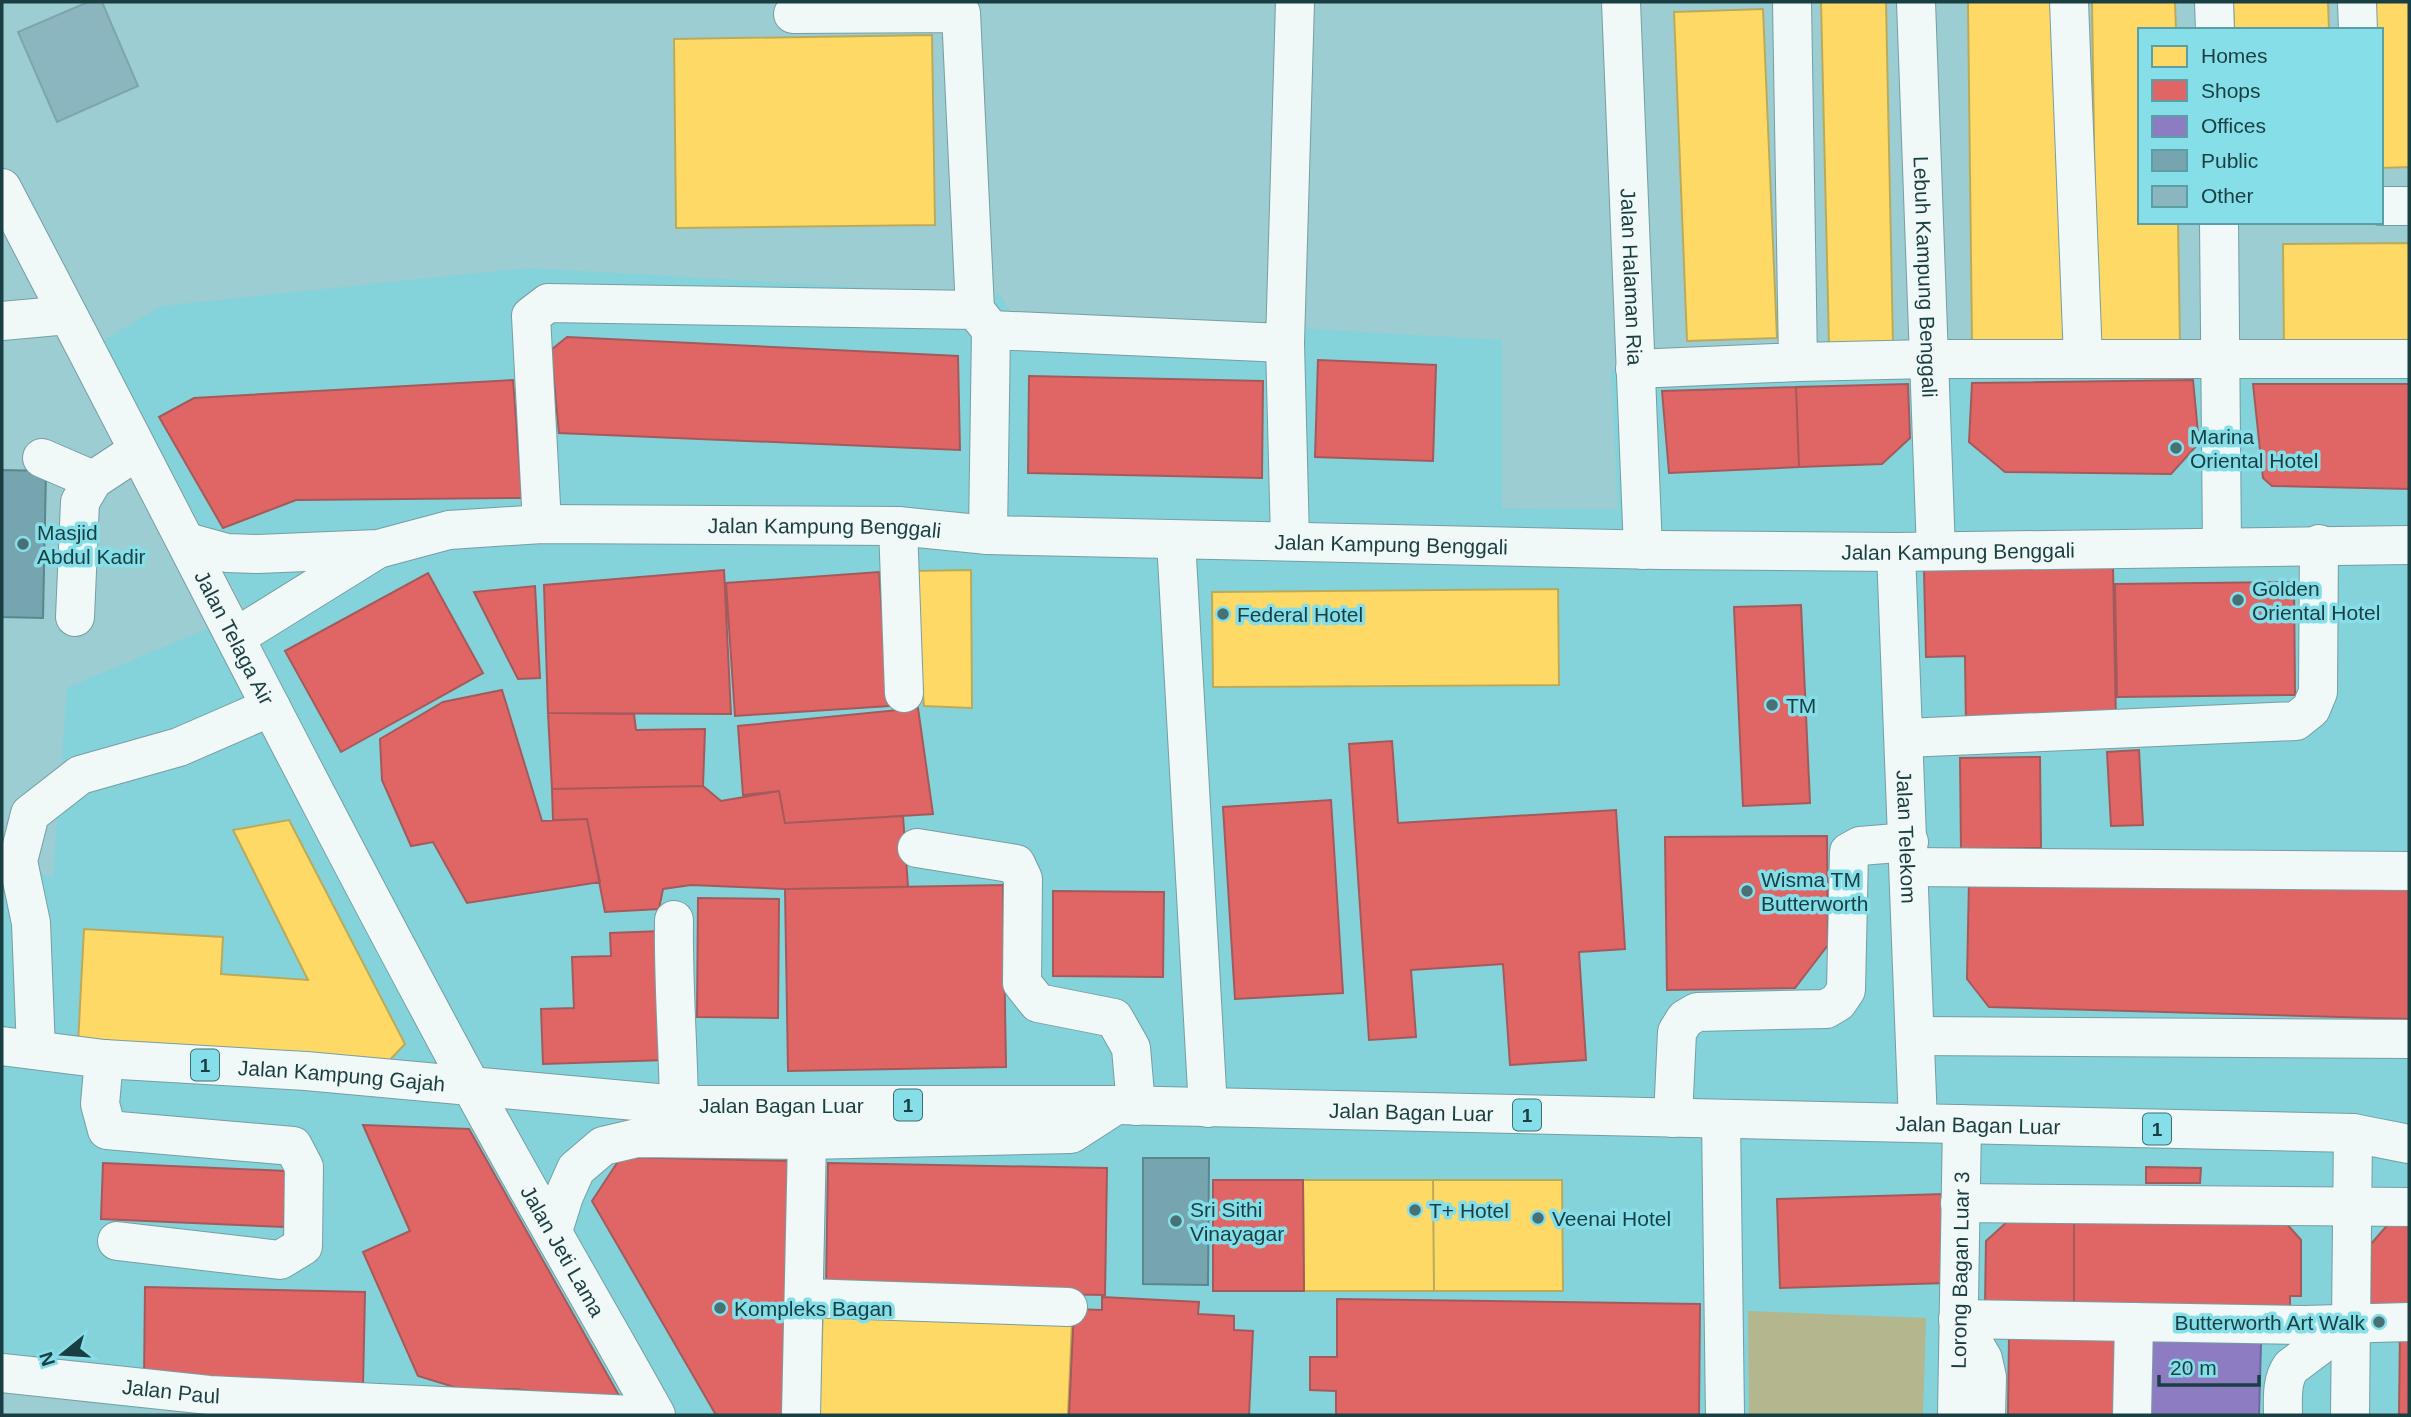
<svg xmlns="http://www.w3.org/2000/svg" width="2411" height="1417" viewBox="0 0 2411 1417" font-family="Helvetica,sans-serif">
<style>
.built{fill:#84d2da}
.green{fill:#b4b68d}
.homes{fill:#ffd966;stroke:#baab5b;stroke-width:2}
.shops{fill:#e06666;stroke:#a45a5b;stroke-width:2}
.offices{fill:#8e7cc3;stroke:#6b6a9c;stroke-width:2}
.public{fill:#76a5af;stroke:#5a868e;stroke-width:2}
.building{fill:#8bb6c0;stroke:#7fa4ac;stroke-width:2}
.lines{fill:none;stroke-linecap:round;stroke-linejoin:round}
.minor-casing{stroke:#769ea2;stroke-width:40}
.major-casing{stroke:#769ea2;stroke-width:40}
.minor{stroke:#f0f8f8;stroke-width:38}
.major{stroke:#f0f8f8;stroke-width:38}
.poi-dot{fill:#477174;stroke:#86dfe8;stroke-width:2.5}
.labels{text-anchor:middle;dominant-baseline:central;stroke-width:7;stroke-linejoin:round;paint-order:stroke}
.shield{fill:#86dfe8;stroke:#3a6f74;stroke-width:2}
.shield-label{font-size:19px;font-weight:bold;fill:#193f42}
.street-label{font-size:21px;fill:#193f42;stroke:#86dfe8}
.poi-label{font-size:21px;fill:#193f42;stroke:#86dfe8;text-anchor:start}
</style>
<rect width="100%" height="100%" fill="#9ccdd2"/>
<path class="built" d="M528 268 1000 295 1010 312 1502 340V508L1618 509 1611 370 2409 368V1415H238L129 1408 2 1392V865L53 877 67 688 246 612 103 341 161 306Z"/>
<path class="green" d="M1748 1311 1926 1318 1923 1415H1749Z"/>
<path class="homes" d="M1821 2H1886L1893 344 1829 345Z
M1968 2H2062L2066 342 1972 343Z
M2092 2H2175L2176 30H2140V222H2178L2180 347 2097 348Z
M2233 2H2328L2329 30H2234Z
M2366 2H2409V167L2381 168V30H2367Z
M1763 9 1777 338 1687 341 1674 12Z
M932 35 935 225 676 228 674 39Z
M2409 243V348L2284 349 2283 244Z
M971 570 972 708 924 706 912 571Z
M1558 589 1559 685 1213 687 1212 592Z
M289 820 405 1044 387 1063 78 1044 84 929 223 937 221 974 308 980 233 830Z
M1303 1180H1433L1434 1291H1304Z
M1433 1180H1562L1563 1291H1434Z
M823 1309 1072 1320 1068 1415H819Z"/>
<path class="shops" d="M567 337 958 356 960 450 559 433 551 350Z
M1318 360 1436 365 1433 461 1315 457Z
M1029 376 1263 381 1262 478 1028 473Z
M513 380 522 498 296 500 223 528 159 417 194 398Z
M2193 380 2199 443 2171 474 2005 472 1969 442 1972 383Z
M1908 384 1910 438 1882 464 1799 467 1796 387Z
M2253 384H2409V489L2272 486 2263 478Z
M1796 387 1799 467 1669 473 1662 391Z
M2113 567 2116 724 1966 726 1965 656 1926 657 1924 570Z
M724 570 731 714 548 713 544 585Z
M879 572 889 706 735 716 726 583Z
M428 573 483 673 341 752 285 651Z
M2294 582 2295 695 2117 697 2115 584Z
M535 586 540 678 518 679 474 592Z
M1801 605 1810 803 1743 806 1734 607Z
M502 690 542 821 587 819 600 882 467 903 433 842 411 846 382 780 380 739 443 702Z
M918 708 933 814 785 823 779 791 743 795 738 726Z
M548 713 634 714 636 730 705 729 703 786 552 789Z
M1392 741 1398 823 1616 810 1625 949 1579 952 1586 1060 1510 1065 1503 964 1411 970 1416 1037 1369 1040 1349 744Z
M2139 750 2143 825 2111 826 2107 752Z
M2040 757 2041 848 1961 849 1960 758Z
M703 786 721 801 779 791 785 823 903 816 908 887 785 889 691 885 663 889 659 909 605 912 587 819 553 820 552 789Z
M1331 800 1343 993 1235 999 1223 807Z
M1827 836 1828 945 1795 988 1667 990 1665 837Z
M1969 880 2409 882V1019L1989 1007 1967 979Z
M1003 885 1006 1067 788 1071 785 889Z
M1053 891 1164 892 1163 977 1053 976Z
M698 898 779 899 778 1018 697 1017Z
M661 931 666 1060 543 1064 541 1009 574 1008 572 957 611 956 610 933Z
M363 1125 469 1129 626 1408 517 1389 464 1390 418 1376 363 1252 410 1231Z
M621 1157 789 1161 784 1415H716L592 1201Z
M103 1163 286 1171 284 1227 101 1219Z
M828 1163 1107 1168 1105 1295 826 1290Z
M2146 1167 2201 1168 2200 1183H2146Z
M1213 1180H1303L1304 1291H1213Z
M1944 1194 1946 1283 1780 1288 1777 1199Z
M2008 1221H2074V1305H1985L1986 1241Z
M2074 1221 2285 1222 2301 1240V1296H2290V1306L2074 1305Z
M2390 1222H2409V1305H2370L2371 1244Z
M145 1287 365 1292 363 1386 144 1381Z
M1102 1297 1199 1302 1198 1314 1234 1316V1330L1253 1331 1249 1415H1069L1074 1309 1102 1310Z
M1337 1299 1700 1304 1699 1415H1336V1391L1310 1390V1357H1337Z
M2400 1332H2409V1415H2399Z
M2009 1336 2120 1338 2119 1415H2008Z"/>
<path class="offices" d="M2149 1340 2261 1343 2259 1415H2147Z"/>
<path class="public" d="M2 470 46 471 43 618 2 617Z
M1143 1158H1209L1208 1285 1143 1284Z"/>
<path class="building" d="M88 2H102L138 86 57 122 18 32Z"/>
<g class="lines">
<g class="minor-casing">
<g id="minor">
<path id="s1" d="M1621 2 1643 550"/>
<path id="s2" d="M1916 2 1936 551"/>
<path d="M2069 2 2083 359"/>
<path d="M2214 2 2215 30"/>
<path d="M2357 2 2358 30"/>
<path d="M793 14 961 13 975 310"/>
<path id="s3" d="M2 188C159 487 310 789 471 1086 531 1197 595 1305 656 1415"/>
<path d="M2381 206H2409"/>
<path d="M2219 222 2222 547"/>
<path d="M2 321 68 315"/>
<path d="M991 330 1285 343"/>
<path d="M1798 362 1930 359H2409"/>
<path d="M1635 369 1798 362 1792 2"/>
<path d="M42 458 93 480"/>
<path d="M542 524 531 316 548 303 975 310 991 330 988 535"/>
<path d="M898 526 904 693"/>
<path d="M1176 540 1208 1108"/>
<path d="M1290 540 1285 343 1295 2"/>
<path id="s4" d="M187 542 227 553 258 554 378 549 449 530 542 524 898 526 988 535 1661 550 1896 552 2409 545"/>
<path id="s5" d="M1896 552 1918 1123"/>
<path d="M75 617 80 502 93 480 137 451"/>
<path d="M236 637 376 550"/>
<path d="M1905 738 2296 721 2311 709 2318 692 2319 544"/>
<path d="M917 848 1016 864 1023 879 1022 983 1038 1003 1114 1018 1131 1048 1136 1106"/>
<path d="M1909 867 2409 871"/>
<path d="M674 920C673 982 678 1043 679 1105"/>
<path d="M1915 1036 2409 1039"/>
<path d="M36 1050 31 923 18 861 30 814 80 775 179 747 271 707"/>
<path d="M104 1059 100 1104 107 1130 293 1146 304 1167 303 1246 280 1260 117 1241"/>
<path d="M1673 1118 1677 1032 1685 1019 1697 1012 1826 1009 1838 1002 1846 990 1849 852 1860 846 1909 842"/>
<path d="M1721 1119 1725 1415"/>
<path d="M1960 1203 2409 1207"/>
<path d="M553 1231 564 1196 576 1169 603 1146 637 1138 807 1140 1071 1134 1116 1105"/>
<path d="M805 1298 1068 1307"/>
<path d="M1958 1319 2305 1325 2409 1322"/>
<path d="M1960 1320 1983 1359 1987 1377 1986 1415"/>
<path id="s6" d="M2 1373 209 1395 633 1415"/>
<path d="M801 1415 807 1140"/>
<path id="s7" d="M1957 1415 1962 1124"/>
<path d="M2132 1415 2134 1322"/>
<path d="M2283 1415C2283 1399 2281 1381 2291 1367L2351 1322"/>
<path d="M2350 1415 2353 1133"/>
</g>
</g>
<g class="major-casing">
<g id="major">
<path id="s8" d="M2 1046 104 1059 306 1071 679 1105H1116L2353 1133 2409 1144"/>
</g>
</g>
<use href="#minor" class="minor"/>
<use href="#major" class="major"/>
</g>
<g class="poi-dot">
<circle cx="2176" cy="448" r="7"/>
<circle cx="23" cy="544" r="7"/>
<circle cx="2238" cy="600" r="7"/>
<circle cx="1223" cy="614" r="7"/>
<circle cx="1772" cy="705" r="7"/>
<circle cx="1747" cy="891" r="7"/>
<circle cx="1415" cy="1210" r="7"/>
<circle cx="1538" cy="1218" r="7"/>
<circle cx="1176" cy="1221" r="7"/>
<circle cx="720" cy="1308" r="7"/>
<circle cx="2379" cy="1322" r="7"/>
</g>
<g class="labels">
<g class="shield">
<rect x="191" y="1049.5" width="28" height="31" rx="5"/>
<rect x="894" y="1089.5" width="28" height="31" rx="5"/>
<rect x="1513" y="1099.5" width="28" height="31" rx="5"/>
<rect x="2143" y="1113.5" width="28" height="31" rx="5"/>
</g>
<g class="shield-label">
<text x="205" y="1065">1</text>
<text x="908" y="1105">1</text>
<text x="1527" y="1115">1</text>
<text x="2157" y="1129">1</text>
</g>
<g class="street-label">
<text stroke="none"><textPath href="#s1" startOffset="275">Jalan Halaman Ria</textPath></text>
<text stroke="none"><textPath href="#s2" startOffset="275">Lebuh Kampung Benggali</textPath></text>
<text stroke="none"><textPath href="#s4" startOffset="642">Jalan Kampung Benggali</textPath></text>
<text stroke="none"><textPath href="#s4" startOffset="1209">Jalan Kampung Benggali</textPath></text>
<text stroke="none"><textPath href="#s4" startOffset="1776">Jalan Kampung Benggali</textPath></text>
<text stroke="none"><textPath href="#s3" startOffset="506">Jalan Telaga Air</textPath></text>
<text stroke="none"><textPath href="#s5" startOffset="285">Jalan Telekom</textPath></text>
<text stroke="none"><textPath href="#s8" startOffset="341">Jalan Kampung Gajah</textPath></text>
<text stroke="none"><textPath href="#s8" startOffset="782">Jalan Bagan Luar</textPath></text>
<text stroke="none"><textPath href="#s8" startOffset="1412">Jalan Bagan Luar</textPath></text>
<text stroke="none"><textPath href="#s8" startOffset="1979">Jalan Bagan Luar</textPath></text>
<text stroke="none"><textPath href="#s3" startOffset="1202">Jalan Jeti Lama</textPath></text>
<text stroke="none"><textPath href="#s7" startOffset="145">Lorong Bagan Luar 3</textPath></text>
<text stroke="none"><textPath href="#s6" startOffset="170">Jalan Paul</textPath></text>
</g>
<g class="poi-label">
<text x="2190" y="436">Marina<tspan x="2190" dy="24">Oriental Hotel</tspan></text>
<text x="37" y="532">Masjid<tspan x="37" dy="24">Abdul Kadir</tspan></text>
<text x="2252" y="588">Golden<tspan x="2252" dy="24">Oriental Hotel</tspan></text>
<text x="1237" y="614">Federal Hotel</text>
<text x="1786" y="705">TM</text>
<text x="1761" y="879">Wisma TM<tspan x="1761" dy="24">Butterworth</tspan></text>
<text x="1190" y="1209">Sri Sithi<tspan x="1190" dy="24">Vinayagar</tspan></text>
<text x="1429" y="1210">T+ Hotel</text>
<text x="1552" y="1218">Veenai Hotel</text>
<text x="734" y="1308">Kompleks Bagan</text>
<text x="2365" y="1322" text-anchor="end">Butterworth Art Walk</text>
</g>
</g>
<rect width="2411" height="1417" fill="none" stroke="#193f42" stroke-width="7"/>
<rect x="2138" y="28" width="245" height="196" fill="#86dfe8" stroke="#5a9fa6" stroke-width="2"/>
<rect x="2152" y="46" width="35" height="21" fill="#ffd966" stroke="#5a9fa6" stroke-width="2"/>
<text x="2201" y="63" font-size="21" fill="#193f42">Homes</text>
<rect x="2152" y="80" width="35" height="21" fill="#e06666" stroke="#5a9fa6" stroke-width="2"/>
<text x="2201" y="98" font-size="21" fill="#193f42">Shops</text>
<rect x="2152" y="116" width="35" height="21" fill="#8e7cc3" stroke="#5a9fa6" stroke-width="2"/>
<text x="2201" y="133" font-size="21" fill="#193f42">Offices</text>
<rect x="2152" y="150" width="35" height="21" fill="#76a5af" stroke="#5a9fa6" stroke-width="2"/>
<text x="2201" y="168" font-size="21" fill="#193f42">Public</text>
<rect x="2152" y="186" width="35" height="21" fill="#8bb6c0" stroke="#5a9fa6" stroke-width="2"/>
<text x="2201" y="203" font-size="21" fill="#193f42">Other</text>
<g transform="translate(63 1354) rotate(252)" stroke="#86dfe8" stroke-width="5" paint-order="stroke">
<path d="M0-5L12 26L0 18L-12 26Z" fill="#193f42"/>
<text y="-10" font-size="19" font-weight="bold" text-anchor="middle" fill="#193f42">N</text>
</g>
<path d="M2159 1375v10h100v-10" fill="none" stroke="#193f42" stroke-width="3.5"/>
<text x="2170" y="1375" font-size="21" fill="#193f42" stroke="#86dfe8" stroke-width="5" paint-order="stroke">20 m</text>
</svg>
